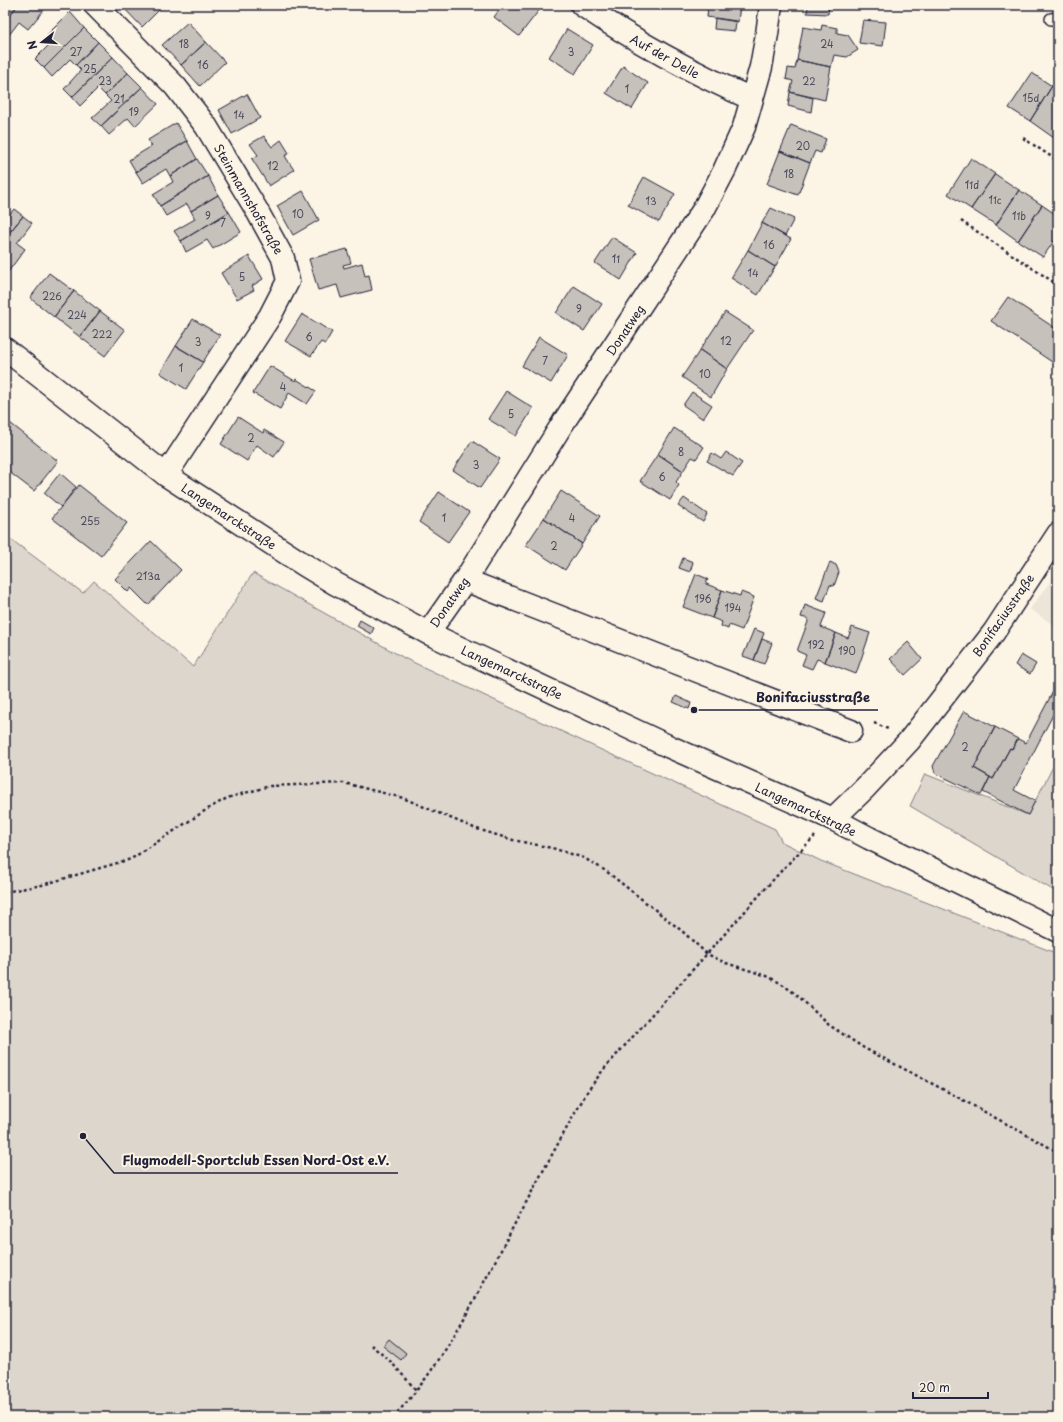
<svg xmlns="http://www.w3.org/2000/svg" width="1063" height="1422" viewBox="0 0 1063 1422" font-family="'Playpen Sans',sans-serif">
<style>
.built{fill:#ece5d8}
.green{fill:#dcd6cc;stroke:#7f7c84}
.building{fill:#c6c1bb;stroke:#22223b}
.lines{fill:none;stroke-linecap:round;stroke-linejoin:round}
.lane-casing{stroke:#22223b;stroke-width:14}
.street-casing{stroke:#22223b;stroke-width:25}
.secondary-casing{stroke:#22223b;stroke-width:25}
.path{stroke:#22223b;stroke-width:2.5;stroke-dasharray:3 3;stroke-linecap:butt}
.lane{stroke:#fcf5e5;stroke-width:11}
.street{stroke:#fcf5e5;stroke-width:22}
.secondary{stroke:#fcf5e5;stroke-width:22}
.labels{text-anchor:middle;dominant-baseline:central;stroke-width:4;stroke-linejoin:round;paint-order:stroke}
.number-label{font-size:10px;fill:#4b4a5b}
.street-label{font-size:12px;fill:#22223b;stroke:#fcf5e5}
.leader{fill:none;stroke:#22223b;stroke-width:1.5}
.callout-dot{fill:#22223b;stroke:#fcf5e5;stroke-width:1.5}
.callout-label{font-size:13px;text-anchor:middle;font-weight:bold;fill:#22223b;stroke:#fcf5e5;stroke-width:4;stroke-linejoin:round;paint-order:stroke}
</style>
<rect width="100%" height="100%" fill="#fcf5e5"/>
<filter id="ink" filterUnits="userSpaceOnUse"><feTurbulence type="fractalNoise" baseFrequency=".025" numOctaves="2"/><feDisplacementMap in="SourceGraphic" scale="8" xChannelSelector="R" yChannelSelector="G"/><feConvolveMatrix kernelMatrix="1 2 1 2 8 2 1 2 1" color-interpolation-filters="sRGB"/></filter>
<g filter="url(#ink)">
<path class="built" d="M1058 571V628L1030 609Z"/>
<path class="green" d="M5 535 83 593 94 581 193 667 253 573 406 659 608 753 775 829 782 842 821 861 1058 954V1417H5Z
M1058 757V893L910 806 925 774 1028 815Z"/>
<path class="building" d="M5 5H18L5 21Z
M18 5H48L28 29 19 22 5 40V21Z
M123 5H164L142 27 122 6Z
M503 5H535L540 9 519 36 494 17Z
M708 5H740L738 22 707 17Z
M808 5H829L828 14 807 13Z
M70 12 84 28 44 68 35 59 53 41 47 35Z
M715 18 736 21 735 31 714 29Z
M863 20 886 22 883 46 859 43Z
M188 22 206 42 181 65 162 45Z
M822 25 837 28V33L848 35 858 50 847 57 834 55 831 67 797 60 803 27 821 30Z
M84 28 98 42 76 65 70 59 52 77 44 68Z
M567 29 593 45 575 74 549 57Z
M98 42 113 57 72 97 64 89 81 70 76 65Z
M206 42 225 62 200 86 181 65Z
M113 57 128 73 105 95 98 88 80 106 72 97Z
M797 60 831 67 825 100 790 92 793 81 786 79 788 68 795 69Z
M623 66 648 83 632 109 606 93Z
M128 73 142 87 101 126 92 118 111 101 105 95Z
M1032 73 1052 86 1030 121 1009 108Z
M1052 86 1058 90V132L1054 138 1030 121Z
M142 87 158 104 135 126 128 118 109 135 101 126Z
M790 92 813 98 811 112 788 106Z
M247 94 260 118 232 134 219 110Z
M176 123 187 141 136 172 129 160 152 146 148 140Z
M791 125 826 139 821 153 815 151 810 163 780 151Z
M264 136 272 147 281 140 289 153 285 156 294 170 269 186 252 159 258 155 250 144Z
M187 141 197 159 170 176 166 169 143 183 136 172Z
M780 151 810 163 798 195 767 184Z
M971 158 995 174 971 209 948 194Z
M197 159 208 176 160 206 153 194 173 182 170 176Z
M995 174 1019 190 996 225 971 209Z
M208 176 218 195 191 211 187 204 166 216 160 206Z
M644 177 675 194 659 222 628 205Z
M1019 190 1042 205 1018 241 996 225Z
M303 191 319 220 293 235 277 206Z
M218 195 229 212 181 241 174 231 195 219 191 211Z
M1042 205 1058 216V235L1043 257 1018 241Z
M771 208 794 219 785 236 762 223Z
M14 209 23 216 5 238V220Z
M229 212 241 232 213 249 207 240 186 252 181 241Z
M23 216 32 223 17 243 25 249 5 276V238Z
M762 223 791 239 775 267 748 250Z
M612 237 637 253 621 280 595 263Z
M347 249 351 263 343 265 344 268 362 263 365 276 369 275 372 290 341 298 337 285 318 290 309 259Z
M748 250 775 267 758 295 731 278Z
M249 256 263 279 252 286 254 290 237 299 221 273Z
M49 273 74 291 54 317 30 298Z
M574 286 602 304 584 331 556 313Z
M74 291 100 311 80 337 54 317Z
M1008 297 1058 330V366L991 321Z
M100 311 125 330 105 356 80 337Z
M725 312 753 330 727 369 700 350Z
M302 314 332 332 325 344 321 342 311 356 285 341Z
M193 319 220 335 203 362 176 346Z
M539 337 568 355 551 383 522 366Z
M176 346 203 362 186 389 160 373Z
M700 350 727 369 711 397 682 377Z
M270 366 295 381 296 379 316 391 307 404 289 393 280 409 253 393Z
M506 391 533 408 516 436 488 419Z
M692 392 712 405 703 419 683 405Z
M238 417 263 433 264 430 284 442 274 457 257 445 247 461 221 444Z
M10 423 58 461 34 491 5 469V429Z
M674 428 704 447 696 459 692 457 683 471 658 454Z
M472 441 500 459 480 488 453 470Z
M726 452 742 463 733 476 707 461 712 453 721 459Z
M658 454 683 471 676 482 679 485 670 500 640 481Z
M60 473 76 487 61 507 44 493Z
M79 485 127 523 101 556 52 518Z
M561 491 600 516 582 544 544 518Z
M439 492 469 512 448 542 419 522Z
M684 498 707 514 703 522 678 506Z
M544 518 582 544 565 570 526 545Z
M151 541 181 570 148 605 131 588 128 592 115 579Z
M683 558 693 562 690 572 679 568Z
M830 562 836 565 839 572 834 586 830 585 824 601 816 598Z
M696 574 708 579 706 584 722 590 712 618 683 607Z
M722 590 740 596 741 592 754 597 742 630 729 625 728 629 721 626 722 622 712 618Z
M805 605 826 613 821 627 836 633 825 662 817 659 812 669 802 665 806 655 797 651 809 619 801 617Z
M360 620 374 628 371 634 357 626Z
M852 627 870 633 856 674 825 662 836 633 848 638Z
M754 629 764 633 754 660 743 656Z
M762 639 772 643 764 664 754 660Z
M908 642 922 659 905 675 890 659Z
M1021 655 1036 664 1030 674 1015 665Z
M1058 682V705L1014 790 1035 801 1028 815 983 792 990 777 993 779 1010 748 1012 749 1018 739 1026 743Z
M676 696 691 703 689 709 673 702Z
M964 711 995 727 974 768 990 777 981 795 935 773 933 766Z
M995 727 1018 739 1012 749 1010 748 993 779 974 768Z
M389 1339 406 1353 401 1360 383 1346Z"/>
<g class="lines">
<g class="lane-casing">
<path id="lane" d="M1051 19 1058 18"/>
</g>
<g class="street-casing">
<path id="street" d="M95 5 175 86 206 126 256 209 283 258 288 281 270 316 166 475
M582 5C636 42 693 73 752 99
M465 580 851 731
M428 633 465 580 563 423 704 209 724 171 744 127 761 67 767 34 771 5
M833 819 865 788 909 741 994 632 1058 534"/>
</g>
<g class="secondary-casing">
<path id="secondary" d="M5 349 166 475 303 564 336 584 428 633 670 747 833 819 869 838 1058 931"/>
</g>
<path class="path" d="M1023 138 1058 161
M961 221 1058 285
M874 723 888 729
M5 892 42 885 131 859 206 810 227 798 270 786 344 783 403 798 474 828 513 840 552 848 584 858 606 871 682 931 707 954 726 963 767 976 782 984 797 995 829 1025 864 1048 950 1093 1058 1152
M371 1345 391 1362 417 1391
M393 1417C439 1370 469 1310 500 1252 528 1198 557 1145 587 1092L603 1070 782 870 815 836"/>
<use href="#lane" class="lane"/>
<use href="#street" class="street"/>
<use href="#secondary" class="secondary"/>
</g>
</g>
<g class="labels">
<g class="number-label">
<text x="184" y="43">18</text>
<text x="827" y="43">24</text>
<text x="76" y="51">27</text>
<text x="571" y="51">3</text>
<text x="203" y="64">16</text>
<text x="90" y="68">25</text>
<text x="105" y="80">23</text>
<text x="809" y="80">22</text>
<text x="627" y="88">1</text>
<text x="1031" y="97">15d</text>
<text x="119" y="98">21</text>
<text x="134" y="111">19</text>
<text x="239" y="114">14</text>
<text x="803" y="145">20</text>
<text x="273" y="165">12</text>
<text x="789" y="173">18</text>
<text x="972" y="184">11d</text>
<text x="995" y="199">11c</text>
<text x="651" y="200">13</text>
<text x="298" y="213">10</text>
<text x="208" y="215">9</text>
<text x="1019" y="215">11b</text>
<text x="223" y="222">7</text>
<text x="769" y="244">16</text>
<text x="616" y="258">11</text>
<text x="753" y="272">14</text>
<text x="242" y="276">5</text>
<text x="52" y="295">226</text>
<text x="579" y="308">9</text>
<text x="77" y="314">224</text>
<text x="102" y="333">222</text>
<text x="309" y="336">6</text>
<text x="726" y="340">12</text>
<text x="198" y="341">3</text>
<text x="545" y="360">7</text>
<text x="181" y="367">1</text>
<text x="705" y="373">10</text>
<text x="283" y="386">4</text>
<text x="511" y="413">5</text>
<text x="251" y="437">2</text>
<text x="681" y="451">8</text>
<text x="476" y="464">3</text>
<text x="662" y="476">6</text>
<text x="444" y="517">1</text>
<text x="572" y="517">4</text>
<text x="90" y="520">255</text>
<text x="554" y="545">2</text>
<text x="148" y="575">213a</text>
<text x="703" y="598">196</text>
<text x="733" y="607">194</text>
<text x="816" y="644">192</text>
<text x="847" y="650">190</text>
<text x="965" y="746">2</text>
</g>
<g class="street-label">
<text transform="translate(665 56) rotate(29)">Auf der Delle</text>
<text transform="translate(249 199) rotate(60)">Steinmannshofstraße</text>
<text transform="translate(625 330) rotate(-56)">Donatweg</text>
<text transform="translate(229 516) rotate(33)">Langemarckstraße</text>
<text transform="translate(449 602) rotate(-55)">Donatweg</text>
<text transform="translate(1003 615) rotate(-55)">Bonifaciusstraße</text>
<text transform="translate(512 672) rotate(25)">Langemarckstraße</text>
<text transform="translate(806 809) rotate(25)">Langemarckstraße</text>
</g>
</g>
<path class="leader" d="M694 710L748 710H878M83 1136L114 1173H398"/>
<g class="callout-dot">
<circle cx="694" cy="710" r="4"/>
<circle cx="83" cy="1136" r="4"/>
</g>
<g class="callout-label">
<text x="813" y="702">Bonifaciusstraße</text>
<text x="256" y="1165">Flugmodell-Sportclub Essen Nord-Ost e.V.</text>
</g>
<rect width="1063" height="1422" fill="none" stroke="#fcf5e5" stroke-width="20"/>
<rect x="10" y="10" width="1043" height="1402" fill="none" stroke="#22223b" stroke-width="1.5" filter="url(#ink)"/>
<g transform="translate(42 42) rotate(253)" stroke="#fcf5e5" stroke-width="3" paint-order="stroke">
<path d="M0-3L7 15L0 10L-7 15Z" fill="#22223b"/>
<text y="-6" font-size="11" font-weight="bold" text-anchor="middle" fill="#22223b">N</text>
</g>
<path d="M913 1392v6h75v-6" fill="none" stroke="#22223b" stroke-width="2"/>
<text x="919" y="1392" font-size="12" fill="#22223b" stroke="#fcf5e5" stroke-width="3" paint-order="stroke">20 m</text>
</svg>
